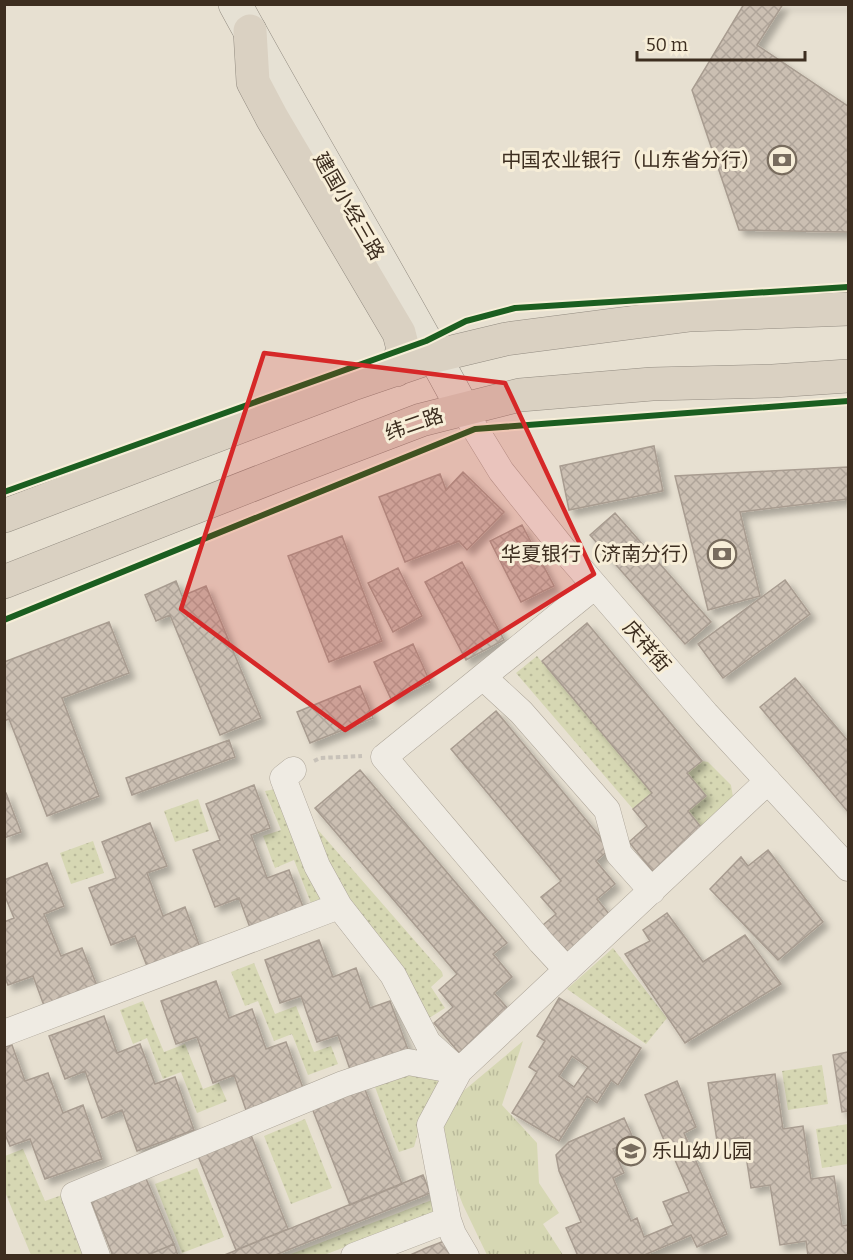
<svg xmlns="http://www.w3.org/2000/svg" width="853" height="1260" viewBox="0 0 853 1260" font-family="Bitter,'Noto Sans SC',serif">
<style>
.grass{fill:url(#grass-tufts)}
.garden{fill:url(#garden-dots)}
.building{fill:url(#building-cross-hatch);stroke:#a89c90;stroke-width:1.5;fill-rule:evenodd;filter:url(#shadow)}
.lines{fill:none;stroke-linecap:round;stroke-linejoin:round}
.minor-casing{stroke:#ada599;stroke-width:27}
.major-casing{stroke:#928b80;stroke-width:34}
.highway-casing{stroke:#928b80;stroke-width:34}
.path{stroke:#c8c2b9;stroke-width:4;stroke-dasharray:4.5 3;stroke-linecap:butt}
.minor{stroke:#efebe3;stroke-width:26}
.major{stroke:#e6e1d4;stroke-width:33}
.highway{stroke:#dad1c2;stroke-width:33}
.cycleway-casing{stroke:#f7eed8;stroke-width:10}
.cycleway{stroke:#1b5e20;stroke-width:6}
.marked{fill:#d62828;fill-opacity:0.2;stroke:#d62828;stroke-width:4.5;stroke-linejoin:round}
.labels{text-anchor:middle;dominant-baseline:central;stroke-width:6;stroke-linejoin:round;paint-order:stroke}
.poi-label{font-size:20px;fill:#3d2e20;stroke:#f7eed8;text-anchor:end}
.street-label{font-size:20px;fill:#3d2e20;stroke:#f7eed8}
</style>
<defs>
<pattern id="grass-tufts" width="24" height="20" patternUnits="userSpaceOnUse" patternTransform="scale(1.5)"><rect width="24" height="20" fill="#d6d7b3"/><path d="M3 7l-1-3M5 7V3M7 7l1-3M15 17l-1-3M17 17v-4M19 17l1-3" fill="none" stroke="#b9b99a"/></pattern>
<pattern id="garden-dots" width="8" height="8" patternUnits="userSpaceOnUse" patternTransform="scale(1.5)"><rect width="8" height="8" fill="#d6d7b3"/><path d="M2 2h.1M6 6h.1" fill="none" stroke="#b9b99a" stroke-width="1.8" stroke-linecap="round"/></pattern>
<pattern id="building-cross-hatch" width="8" height="8" patternUnits="userSpaceOnUse" patternTransform="scale(1.5)"><rect width="8" height="8" fill="#cbbfb2"/><path d="M0 0l8 8M0 8l8-8" fill="none" stroke="#afa499"/></pattern>
<filter id="shadow"><feDropShadow dx="5.5" dy="5.5" stdDeviation="3" flood-color="#0004"/></filter>
</defs>
<rect width="100%" height="100%" fill="#e7e0d1"/>
<path class="grass" d="M523 1041 502 1105 537 1143 539 1183 559 1213 543 1224 563 1255H487L463 1205 437 1139 443 1108Z"/>
<path class="garden" d="M537 656 652 793 633 809 516 673Z
M702 761 708 762 731 785 733 797 704 831 688 811 706 796 687 773Z
M292 786 305 815 442 972 443 976 431 987 445 1008 426 1020 338 894 311 903 294 860 275 868 263 836 281 830 265 791Z
M198 799 209 831 175 842 164 811Z
M93 841 104 873 71 884 60 853Z
M613 948 667 1018 646 1044 567 989Z
M254 963 275 1014 296 1006 314 1052 331 1046 338 1064 308 1075 292 1034 274 1041 258 1001 245 1006 231 972Z
M143 1001 164 1052 185 1044 203 1089 219 1083 227 1101 197 1113 181 1072 163 1079 147 1038 133 1044 120 1010Z
M822 1065 828 1104 788 1110 782 1071Z
M408 1074 444 1080 420 1125 414 1147 399 1152 375 1087Z
M305 1119 332 1188 291 1204 264 1136Z
M848 1124V1164L822 1168 816 1129Z
M23 1149 45 1201 62 1195 87 1255H31L5 1192 4 1155 5 1156Z
M197 1168 224 1237 182 1253 155 1184Z
M432 1200 437 1212 324 1255 286 1256Z"/>
<path class="building" d="M744 4H848V232L739 230 692 90Z
M783 4H848V106L757 45Z
M654 446 663 491 569 510 560 466Z
M848 467V508L847 499 740 512 760 596 708 610 675 476Z
M463 472 504 512 467 550 459 541 405 562 379 497 440 474 446 490Z
M615 513 711 622 685 644 590 535Z
M522 525 554 586 521 602 490 541Z
M342 536 382 641 329 662 288 556Z
M462 562 504 640 466 660 425 582Z
M398 568 422 616 393 632 368 583Z
M785 580 810 614 723 678 698 644Z
M176 581 182 596 206 586 261 718 220 735 170 615 156 621 145 595Z
M109 622 129 673 62 698 99 796 47 816 9 719 4 721V662Z
M587 623 702 761 687 773 706 796 688 811 704 831 654 873 629 842 647 826 633 809 652 793 542 661Z
M413 644 430 682 391 699 374 662Z
M795 678 848 741V812L760 707Z
M360 686 373 718 310 743 297 712Z
M496 711 610 849 596 861 615 884 597 899 613 919 563 960 537 930 556 914 541 897 561 881 451 749Z
M229 740 235 757 132 795 126 778Z
M360 770 507 943 493 954 512 977 494 993 510 1011 460 1054 434 1023 453 1007 439 990 457 974 315 808Z
M254 785 270 828 251 835 267 878 289 870 305 912 252 933 239 898 215 907 193 850 220 840 206 804Z
M4 793H6L21 832 4 838Z
M150 823 167 866 147 873 163 916 185 907 201 950 149 971 135 936 111 945 89 888 116 878 102 842Z
M768 850 823 922 778 960 710 889 741 857 748 866Z
M47 863 64 906 44 914 61 956 82 948 99 991 46 1011 33 976 8 985 4 975V922L14 918 4 894V880Z
M667 913 703 962 745 935 781 984 685 1043 625 954 650 941 643 930Z
M319 940 333 977 356 968 370 1008 390 1001 410 1055 352 1075 338 1035 317 1042 301 996 280 1003 265 960Z
M216 981 229 1018 252 1009 266 1049 286 1042 306 1096 248 1116 234 1075 213 1083 197 1037 176 1044 161 1001Z
M559 998 641 1048 618 1085 611 1080 597 1103 587 1096 559 1141 512 1113 537 1072 529 1067 545 1041 537 1036ZM572 1056 588 1067 574 1087 559 1076Z
M104 1016 117 1053 140 1044 155 1084 175 1077 194 1130 137 1151 122 1110 102 1118 85 1071 65 1079 49 1036Z
M12 1045 25 1081 48 1073 63 1113 83 1105 102 1159 45 1179 30 1139 10 1146 4 1132V1047Z
M848 1052V1111L842 1112 833 1055Z
M775 1074 783 1129 803 1126 811 1179 834 1176 842 1226 848 1225V1256H808L806 1241 780 1245 770 1185 751 1188 743 1137 717 1141 708 1083Z
M677 1081 696 1127 684 1133 727 1234 697 1247 691 1235 642 1256H578L566 1228 581 1222 559 1171 556 1155 569 1142 624 1118 634 1140 613 1149 624 1173 613 1178 631 1221 637 1218 644 1237 673 1225 663 1202 689 1192 668 1144 666 1145 645 1095Z
M362 1082 402 1184 350 1205 310 1103Z
M251 1135 288 1229 236 1250 198 1156Z
M144 1174 174 1244 145 1256H113L89 1196Z
M423 1175 430 1193 273 1256H222Z
M447 1240 452 1256H408L426 1248Z
M174 1244 178 1256H145Z"/>
<g class="lines">
<g class="minor-casing">
<path id="minor" d="M463 409 501 471 564 550 706 714 848 868
M483 677 521 712 607 810 619 854 652 891
M293 770 283 778 317 866 339 906
M567 970 541 942 384 757 595 586
M4 1033 339 906 393 975 428 1043 459 1071
M97 1256 74 1195 343 1084 408 1062 458 1071
M354 1256 448 1220
M466 1256 453 1234 448 1220 430 1125 459 1071 768 781"/>
</g>
<g class="major-casing">
<path id="major" d="M235 4C309 140 390 272 463 409"/>
</g>
<g class="highway-casing">
<path id="highway" d="M250 31 253 82 272 118 399 333 403 349 396 370
M4 516 350 385 435 356 506 339 690 315 848 309
M4 582 285 472 421 420 520 395 652 384 773 381 848 376"/>
</g>
<path class="path" d="M314 761 320 758 362 756"/>
<use href="#minor" class="minor"/>
<use href="#major" class="major"/>
<use href="#highway" class="highway"/>
<g class="cycleway-casing">
<path id="cycleway" d="M4 492 426 341 466 321 515 308 848 287
M4 620 475 429 848 401"/>
</g>
<use href="#cycleway" class="cycleway"/>
</g>
<path class="marked" d="M264 353 505 383 594 574 345 730 181 609Z"/>
<defs>
<g id="bank-ring" transform="scale(1.5)"><circle r="9.5" fill="#f7eed8" stroke="#786c5e" stroke-width="1.5"/><path d="M-6-4H6V4H-6ZM0-2.3a2.3 2.3 0 1 0 0 4.6a2.3 2.3 0 1 0 0-4.6Z" fill="#786c5e"/></g>
<g id="school-ring" transform="scale(1.5)"><circle r="9.5" fill="#f7eed8" stroke="#786c5e" stroke-width="1.5"/><path d="M0-5L7-2L0 1L-7-2ZM-4 1L0 2.5L4 1V4Q0 6-4 4Z" fill="#786c5e"/></g>
</defs>
<g fill-rule="evenodd">
<use href="#bank-ring" x="782" y="160"/>
<use href="#bank-ring" x="722" y="554"/>
<use href="#school-ring" x="631" y="1151"/>
</g>
<g class="labels">
<g class="poi-label">
<text x="761" y="160">中国农业银行（山东省分行）</text>
<text x="701" y="554">华夏银行（济南分行）</text>
<text x="652" y="1151" text-anchor="start">乐山幼儿园</text>
</g>
<g class="street-label">
<text transform="translate(349 206) rotate(60)">建国小经三路</text>
<text transform="translate(414 424) rotate(-19)">纬二路</text>
<text transform="translate(647 646) rotate(49)">庆祥街</text>
</g>
</g>
<rect width="853" height="1260" fill="none" stroke="#3d2e20" stroke-width="12"/>
<path d="M637 51v9h168v-9" fill="none" stroke="#3d2e20" stroke-width="3"/>
<text x="646" y="51" font-size="18" fill="#3d2e20" stroke="#f7eed8" stroke-width="4.5" paint-order="stroke">50 m</text>
</svg>
